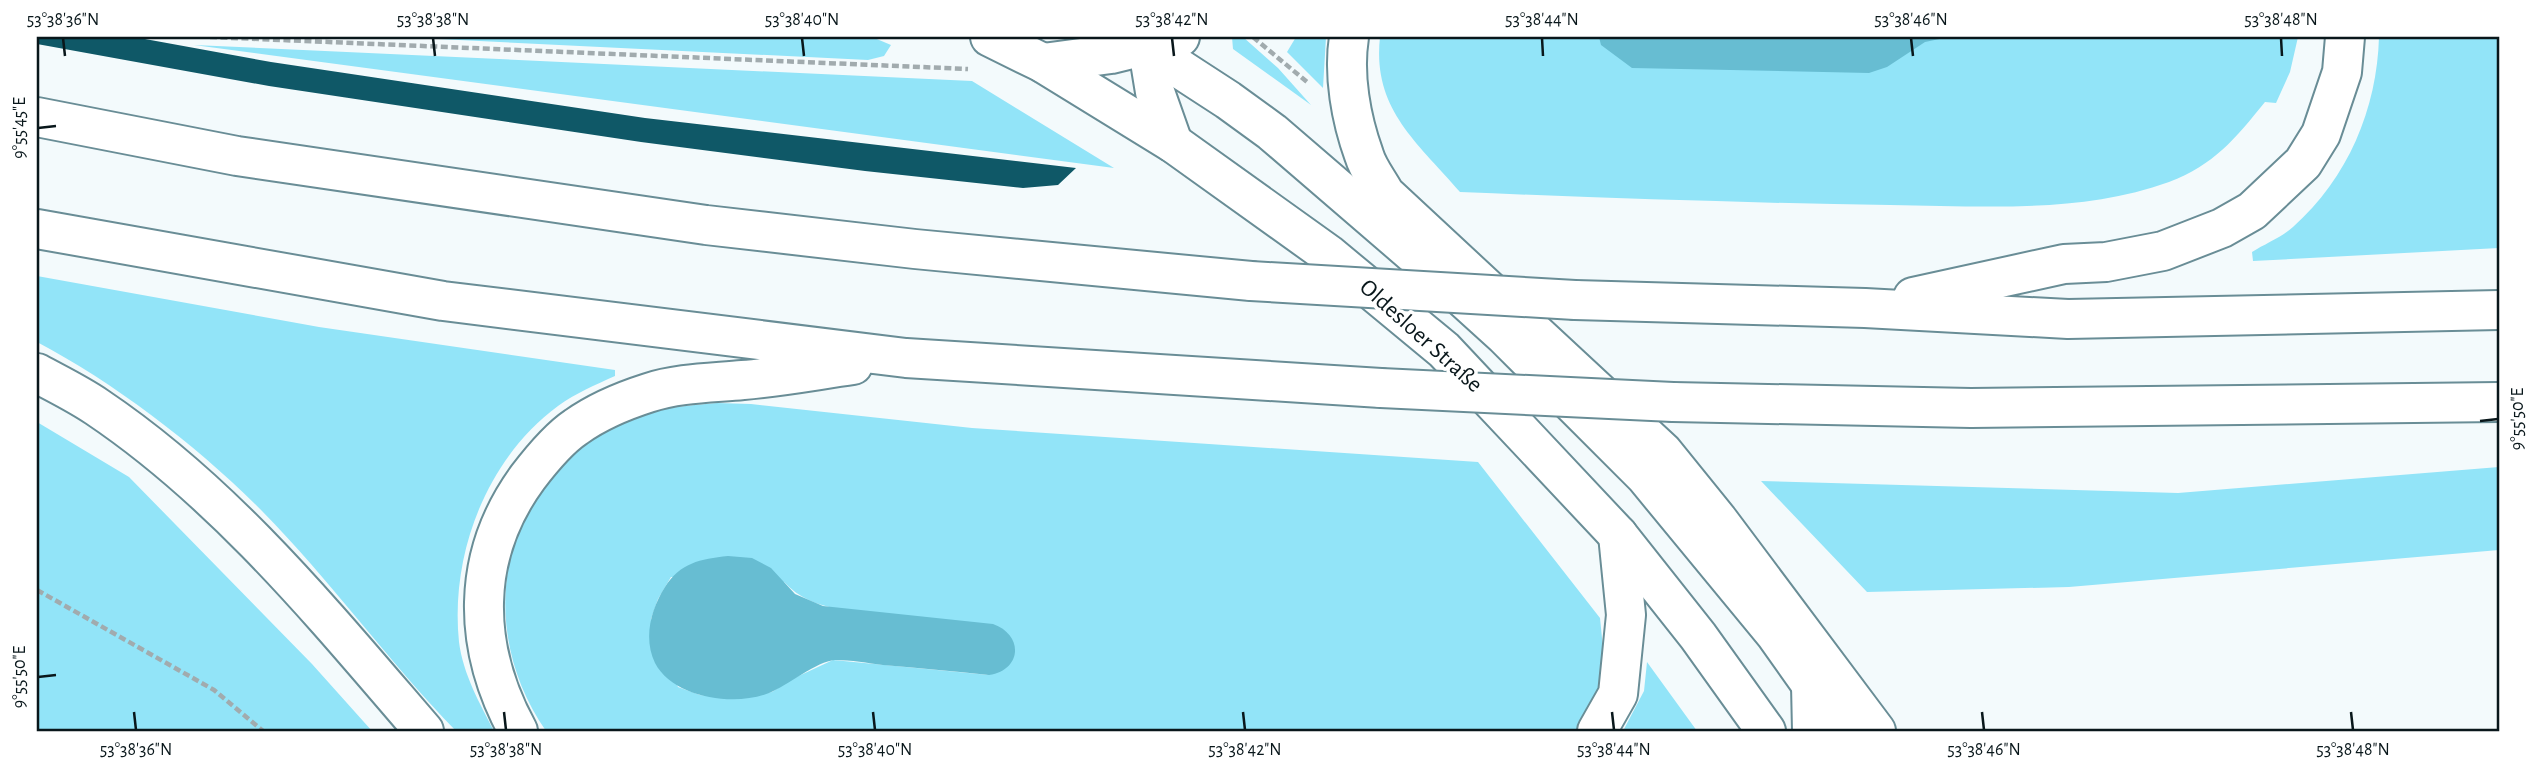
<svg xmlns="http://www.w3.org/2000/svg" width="2536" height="768" viewBox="0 0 2536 768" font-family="'Alegreya Sans',sans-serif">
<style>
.green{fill:#92e4f8;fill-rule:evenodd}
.water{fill:#67bdd2}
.building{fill:#0f5867}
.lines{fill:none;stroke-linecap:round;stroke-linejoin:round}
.major-casing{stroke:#698d96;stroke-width:42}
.highway-casing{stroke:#698d96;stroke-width:42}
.path{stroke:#a1abae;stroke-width:4.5;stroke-dasharray:7 3.5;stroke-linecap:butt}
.major{stroke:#fff;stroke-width:38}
.highway{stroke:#fff;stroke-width:38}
.highway-bridge-casing{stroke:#698d96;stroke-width:42;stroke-linecap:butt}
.highway-bridge{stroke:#fff;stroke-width:38}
.ticks{fill:none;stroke:#09171b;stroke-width:2.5}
.labels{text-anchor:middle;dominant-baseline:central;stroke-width:7;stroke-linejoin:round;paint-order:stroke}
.street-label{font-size:24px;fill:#09171b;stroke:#fff}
.neatline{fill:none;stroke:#09171b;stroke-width:2.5}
.ticks-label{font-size:18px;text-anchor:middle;fill:#09171b}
</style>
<rect width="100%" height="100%" fill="#f3fafc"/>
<path class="green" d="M397 37H872L891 45 884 56 868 60Z
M1232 37H1243L1278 68 1311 105 1233 49Z
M1296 37H1326L1323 88 1287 52Z
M1380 37H2298L2290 72 2276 103 2265 102C2235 139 2214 165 2169 182 2080 214 1983 206 1890 205 1747 203 1603 198 1460 192 1417 142 1372 109 1380 37Z
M2379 37H2499V248L2253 261 2252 252C2265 244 2282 237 2293 227 2348 178 2377 109 2379 37Z
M194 45 972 81 1114 168Z
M37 276 319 327 615 370V376C595 385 576 393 558 406 486 459 450 555 459 642 463 674 480 704 494 731H456C388 661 331 581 262 511 200 448 115 383 37 342Z
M717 403 751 404 972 428 1478 462 1600 618 1604 658 1597 700 1576 731H546C474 628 498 485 613 425 646 409 681 406 717 403ZM671 577 784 582C799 598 817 605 838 609L989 675 833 660 790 680 772 692 733 698 700 695 678 687 651 619 658 599Z
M37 422 129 477 312 664 372 731H37Z
M2499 467V550L2069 587 1867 592 1761 481 2178 493Z
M1647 662 1697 731H1623L1644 691Z"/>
<path class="water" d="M1599 37H2082L2075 39 1949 37 1925 42 1887 67 1869 73 1632 68 1601 45Z
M728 556 752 558 771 568 795 594 823 606 993 624C1024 635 1022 670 989 675 954 671 918 668 883 665 868 663 851 660 835 660 817 661 787 686 769 693 735 707 673 698 655 663 643 638 651 609 665 587 680 563 700 559 728 556Z"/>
<path class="building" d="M37 37H134L271 62 645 118 1076 168 1058 185 1023 188 865 171 641 142 269 86 37 44Z"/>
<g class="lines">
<g class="major-casing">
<path id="major" d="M990 37 1043 63 1173 143 1328 254 1444 350 1618 535 1698 636 1766 731
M1131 37 1228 100 1272 132 1430 268 1505 336 1645 476 1776 635 1844 731"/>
</g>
<g class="highway-casing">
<path id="highway" d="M1146 37 1155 92 1173 143
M1349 37C1343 75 1351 119 1364 155 1368 169 1378 181 1385 194L1663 452 1718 520 1876 731
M1043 63 1111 54 1180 37
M37 117 237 156 706 225 915 249 1251 281
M37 229 443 301 906 358 1381 388
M1913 297 2064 264 2106 262 2163 251 2222 228 2252 211 2303 163 2321 134 2342 72 2345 37
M1575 300 1865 308 2068 319 2499 310
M37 373C57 384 78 394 97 407 225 493 324 615 424 731
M1673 402 1971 408 2499 402
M1811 685 1812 731
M518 731C472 647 470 556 528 477 541 460 558 439 576 427 597 412 623 401 648 393 678 383 711 383 743 380 780 377 817 370 853 365
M1597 731 1618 694 1626 615 1618 535"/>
</g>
<path class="path" d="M210 37 968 69
M1253 37 1307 82
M37 590 214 690 263 731"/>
<use href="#major" class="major"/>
<use href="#highway" class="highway"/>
<g class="highway-bridge-casing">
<path id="highway-bridge" d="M1251 281 1575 300
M1381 388 1673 402"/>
</g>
<use href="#highway-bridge" class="highway-bridge"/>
</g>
<path class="ticks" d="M63 38 65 56M433 38 435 56M802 38 804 56M1172 38 1174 56M1542 38 1543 56M1911 38 1913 56M2281 38 2282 56M38 128 56 126M2480 421 2498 419M38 677 56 675M134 712 136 730M504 712 506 730M873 712 875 730M1243 712 1245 730M1612 712 1614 730M1982 712 1984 730M2351 712 2353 730"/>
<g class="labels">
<g class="street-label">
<text transform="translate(1421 336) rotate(42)">Oldesloer Straße</text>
</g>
</g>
<rect width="2536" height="768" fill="none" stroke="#ffffff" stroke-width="77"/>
<rect x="38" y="38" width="2460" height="692" class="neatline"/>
<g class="ticks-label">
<text x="63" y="25">53°38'36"N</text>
<text x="433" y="25">53°38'38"N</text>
<text x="802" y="25">53°38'40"N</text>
<text x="1172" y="25">53°38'42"N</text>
<text x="1542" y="25">53°38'44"N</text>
<text x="1911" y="25">53°38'46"N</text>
<text x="2281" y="25">53°38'48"N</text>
<text transform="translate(19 128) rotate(-90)" y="6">9°55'45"E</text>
<text transform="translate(2517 419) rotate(-90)" y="6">9°55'50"E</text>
<text transform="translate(19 677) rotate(-90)" y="6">9°55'50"E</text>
<text x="136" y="755">53°38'36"N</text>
<text x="506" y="755">53°38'38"N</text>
<text x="875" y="755">53°38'40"N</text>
<text x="1245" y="755">53°38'42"N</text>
<text x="1614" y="755">53°38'44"N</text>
<text x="1984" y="755">53°38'46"N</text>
<text x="2353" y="755">53°38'48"N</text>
</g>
</svg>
